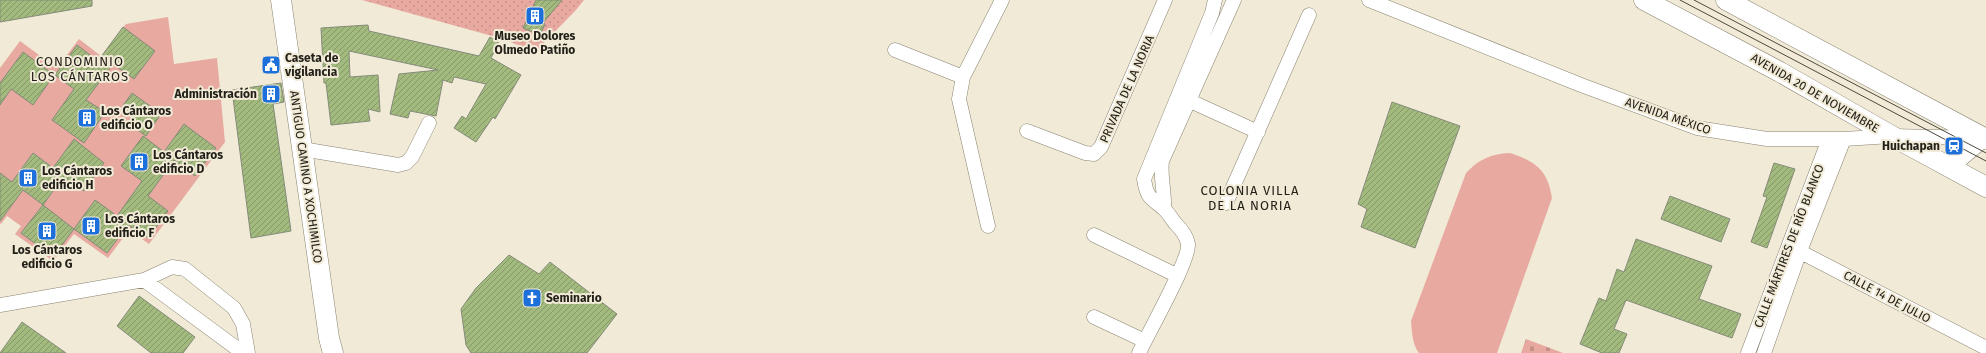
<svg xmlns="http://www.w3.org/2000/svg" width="1986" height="353" viewBox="0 0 1986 353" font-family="'Fira Sans',sans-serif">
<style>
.green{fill:#e8a9a1}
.cemetery{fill:url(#cemetery-stones)}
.park{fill:url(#park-dots)}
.building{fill:url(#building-hatch);stroke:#848b79}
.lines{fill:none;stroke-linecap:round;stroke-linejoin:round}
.minor-casing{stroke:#898371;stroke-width:15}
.tertiary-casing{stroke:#898371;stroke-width:19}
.secondary-casing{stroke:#898371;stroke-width:21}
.minor{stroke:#fff;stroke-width:14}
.tertiary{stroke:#fff;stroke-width:18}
.secondary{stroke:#fff;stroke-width:20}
.tram{stroke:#4d493f;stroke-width:1}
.labels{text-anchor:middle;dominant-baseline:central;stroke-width:4;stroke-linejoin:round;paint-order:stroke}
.poi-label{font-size:12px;font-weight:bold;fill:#232019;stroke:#f1ead6;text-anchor:start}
.street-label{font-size:12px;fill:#232019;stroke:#f1ead6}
.neighbourhood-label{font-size:13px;letter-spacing:1px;fill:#232019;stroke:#f1ead6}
</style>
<defs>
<pattern id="cemetery-stones" width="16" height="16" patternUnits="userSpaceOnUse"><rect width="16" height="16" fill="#e8a9a1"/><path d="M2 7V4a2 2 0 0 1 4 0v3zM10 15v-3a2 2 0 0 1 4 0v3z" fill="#c7918a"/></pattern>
<pattern id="park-dots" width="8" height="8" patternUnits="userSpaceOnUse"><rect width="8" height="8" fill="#e8a9a1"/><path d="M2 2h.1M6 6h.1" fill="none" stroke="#c7918a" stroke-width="1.8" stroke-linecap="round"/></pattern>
<pattern id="building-hatch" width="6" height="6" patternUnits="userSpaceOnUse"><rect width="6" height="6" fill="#a2ba7d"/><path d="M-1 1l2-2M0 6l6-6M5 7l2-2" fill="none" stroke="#849766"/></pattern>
</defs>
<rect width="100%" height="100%" fill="#f1ead6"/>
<path class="green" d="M168 17 174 64 217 58 225 142 149 244 129 230 108 258 74 234 53 261 15 234 21 226 7 216 1 224 0 223V68L20 41 57 68 79 39 101 56 126 24Z
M1510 153C1535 161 1548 170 1552 198L1497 353H1419C1412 344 1412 332 1411 321L1466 173C1479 159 1491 154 1510 153Z"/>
<path class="cemetery" d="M1526 339 1563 353H1521Z"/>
<path class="park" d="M362 0H584L576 10 535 52 503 39Z"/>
<path class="building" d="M0 0H92V6L0 22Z
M536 0H562L543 23 545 24 540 35 523 28Z
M368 25 369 31 479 56 490 37 499 43 491 58 521 75 495 119 493 117 476 142 454 128 462 116 466 119 486 84 454 77 452 83 443 80 436 116 410 111 408 118 390 114 399 74 438 70 349 51 350 77 378 75 380 112 368 109 370 121 331 125 326 83H324L321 28Z
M123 27 155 51 134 79 113 64 86 100 105 112 84 143 52 120 74 89 55 75 77 45 98 61Z
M23 52 54 75 33 105 11 89 0 105V83Z
M281 83 284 102 273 104 291 231 251 238 232 90Z
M132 93 161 114 146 136 128 123 134 115 122 107Z
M1392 102 1460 126 1415 248 1361 227 1367 209 1358 204Z
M184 124 216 148 195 176 174 160 148 196 168 211 148 238 128 225 107 253 74 229 95 200 117 216 142 181 121 166 143 136 164 152Z
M74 139 104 163 84 191 63 177 43 205 23 190 0 221V173L12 182 33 153 53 168Z
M1774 163 1795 169 1767 248 1751 242 1767 197 1763 196Z
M1670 196 1730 219 1721 242 1661 219Z
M43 205 74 229 53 257 21 233Z
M1636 239 1712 266 1699 299 1741 314 1732 338 1626 300 1614 329 1627 334 1619 353H1602L1580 344 1599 298 1606 301 1617 269 1624 272Z
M509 255 539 274 550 262 617 314 587 353H471L466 345 461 309 476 288Z
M139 296 195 337 183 353H151L117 326Z
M22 322 66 353H0Z"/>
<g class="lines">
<g class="minor-casing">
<path id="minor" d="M1369 0 1581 85 1697 128 1767 139H1844L1892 136 1980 138
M895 50 963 77
M1188 100 1258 132
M1027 131 1085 153 1094 154 1101 147 1165 0
M302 149 398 165 406 163 412 157 429 123
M1226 203 1309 15
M1164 209C1165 192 1160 177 1162 161L1234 0
M988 226 959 99 963 77 1002 0
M1094 235 1178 276
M1791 247 1986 348
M144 280 243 353
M0 305 144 280 172 267 185 269 234 308 243 324 248 353
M1094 317 1145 341
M1139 353C1148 333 1190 260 1188 244 1187 236 1180 228 1175 223 1171 218 1168 212 1163 208 1150 197 1147 198 1144 179L1212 13 1215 0
M1748 353 1829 139
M1764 353 1800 251 1844 139"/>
</g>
<g class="tertiary-casing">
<path id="tertiary" d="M1949 167 1983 138"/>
</g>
<g class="secondary-casing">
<path id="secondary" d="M281 0 329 338 333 353
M1644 0 1780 72 1892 136 1986 187
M1726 0 1986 139"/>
</g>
<use href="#minor" class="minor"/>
<use href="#tertiary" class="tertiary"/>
<use href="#secondary" class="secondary"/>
<path class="tram" d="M1680 0 1986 161
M1694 0 1986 153"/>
</g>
<defs>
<g id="building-square" transform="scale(1)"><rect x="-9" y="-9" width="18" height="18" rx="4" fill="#1d70da" stroke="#f1ead6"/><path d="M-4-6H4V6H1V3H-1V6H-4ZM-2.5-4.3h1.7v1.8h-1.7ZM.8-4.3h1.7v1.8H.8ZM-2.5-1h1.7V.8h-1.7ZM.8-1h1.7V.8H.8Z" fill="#fff"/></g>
<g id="civic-square" transform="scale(1)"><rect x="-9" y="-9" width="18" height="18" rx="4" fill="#1d70da" stroke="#f1ead6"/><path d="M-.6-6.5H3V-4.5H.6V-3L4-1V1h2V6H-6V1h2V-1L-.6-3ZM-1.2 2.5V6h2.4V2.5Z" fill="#fff"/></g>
<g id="station-square" transform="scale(1)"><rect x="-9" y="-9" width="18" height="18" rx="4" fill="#1d70da" stroke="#f1ead6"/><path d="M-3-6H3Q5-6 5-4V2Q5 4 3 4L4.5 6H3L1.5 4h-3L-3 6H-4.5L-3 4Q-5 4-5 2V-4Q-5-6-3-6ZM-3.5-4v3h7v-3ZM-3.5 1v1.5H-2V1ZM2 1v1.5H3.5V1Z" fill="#fff"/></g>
<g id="church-square" transform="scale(1)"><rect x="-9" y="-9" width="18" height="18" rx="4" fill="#1d70da" stroke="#f1ead6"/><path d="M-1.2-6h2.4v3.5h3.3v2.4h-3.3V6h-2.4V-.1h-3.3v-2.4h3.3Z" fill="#fff"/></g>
</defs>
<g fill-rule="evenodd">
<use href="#building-square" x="535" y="16"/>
<use href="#civic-square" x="271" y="65"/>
<use href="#building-square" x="271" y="94"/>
<use href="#building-square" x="87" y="118"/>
<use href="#station-square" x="1954" y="146"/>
<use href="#building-square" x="139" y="162"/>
<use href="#building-square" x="28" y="178"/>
<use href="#building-square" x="91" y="226"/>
<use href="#building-square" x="47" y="231"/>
<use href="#church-square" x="532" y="298"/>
</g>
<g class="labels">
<g class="poi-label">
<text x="535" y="36" text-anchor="middle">Museo Dolores<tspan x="535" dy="14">Olmedo Patiño</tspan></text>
<text x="285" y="58">Caseta de<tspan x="285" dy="14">vigilancia</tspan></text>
<text x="257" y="94" text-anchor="end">Administración</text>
<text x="101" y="111">Los Cántaros<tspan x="101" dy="14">edificio O</tspan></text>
<text x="1940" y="146" text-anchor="end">Huichapan</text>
<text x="153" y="155">Los Cántaros<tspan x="153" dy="14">edificio D</tspan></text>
<text x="42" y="171">Los Cántaros<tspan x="42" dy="14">edificio H</tspan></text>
<text x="105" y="219">Los Cántaros<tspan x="105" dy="14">edificio F</tspan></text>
<text x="47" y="250" text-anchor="middle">Los Cántaros<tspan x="47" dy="14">edificio G</tspan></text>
<text x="546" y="298">Seminario</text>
</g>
<g class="street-label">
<text transform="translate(1127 89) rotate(-66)">PRIVADA DE LA NORIA</text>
<text transform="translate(1815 93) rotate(30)">AVENIDA 20 DE NOVIEMBRE</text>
<text transform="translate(1668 116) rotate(19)">AVENIDA MÉXICO</text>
<text transform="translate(306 177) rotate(82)">ANTIGUO CAMINO A XOCHIMILCO</text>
<text transform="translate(1789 246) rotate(-69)">CALLE MÁRTIRES DE RÍO BLANCO</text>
<text transform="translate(1887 297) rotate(28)">CALLE 14 DE JULIO</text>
</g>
<g class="neighbourhood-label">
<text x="80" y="61">CONDOMINIO<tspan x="80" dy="15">LOS CÁNTAROS</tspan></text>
<text x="1250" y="190">COLONIA VILLA<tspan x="1250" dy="15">DE LA NORIA</tspan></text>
</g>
</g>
</svg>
